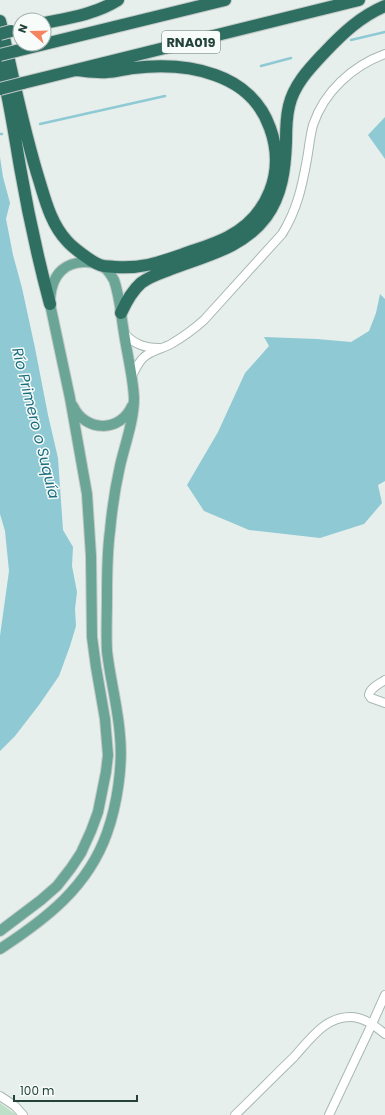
<svg xmlns="http://www.w3.org/2000/svg" width="385" height="1115" viewBox="0 0 385 1115" font-family="Poppins,sans-serif">
<style>
.green{fill:#bfe0c8}
.water{fill:#8ec9d4}
.lines{fill:none;stroke-linecap:round;stroke-linejoin:round}
.stream{stroke:#8ec9d4;stroke-width:2.5}
.minor-casing{stroke:#a8b8b2;stroke-width:10}
.major-casing{stroke:#c2cac8;stroke-width:12}
.highway-casing{stroke:#c2cac8;stroke-width:14}
.minor{stroke:#fff;stroke-width:8}
.major{stroke:#6aa596;stroke-width:10}
.highway{stroke:#2f6f62;stroke-width:12}
.highway-bridge-casing{stroke:#c2cac8;stroke-width:14;stroke-linecap:butt}
.highway-bridge{stroke:#2f6f62;stroke-width:12}
.labels{text-anchor:middle;dominant-baseline:central;stroke-width:3;stroke-linejoin:round;paint-order:stroke}
.shield{fill:#f7fbf9;stroke:#637a73;stroke-width:1}
.shield-label{font-size:13px;font-weight:bold;fill:#24423a}
.water-label{font-size:15px;font-style:italic;fill:#1c6f80;stroke:#f7fbf9}
</style>
<rect width="100%" height="100%" fill="#e6efeb"/>
<path class="green" d="M0 1103 15 1114 16 1115H0Z"/>
<path class="water" d="M385 117V159L368 135Z
M0 157 3 177 10 203 6 219 13 255 22 288 35 348 48 415 58 458 63 530 73 547 72 566 77 592 75 609 76 626 70 646 59 676 39 705 15 736 0 751V636L9 571 5 531 0 514Z
M380 294 385 299V481L378 485 382 503 364 524 320 538 249 530 204 511 187 485 218 432 245 373 269 346 264 337 317 339 351 342 369 331 376 313Z"/>
<g class="lines">
<path class="stream" d="M351 40 385 32
M261 66 291 58
M40 124 165 96
M0 134H2"/>
<g class="minor-casing">
<path id="minor" d="M124 333C134 344 144 348 159 348
M132 376C135 370 138 363 143 358 151 350 162 349 171 344 183 337 194 329 204 320L282 234C297 210 302 187 307 159 309 148 310 136 313 125 324 92 352 66 385 54
M385 680C379 684 370 688 369 695L371 698 385 703
M0 1096 15 1106 23 1115
M235 1115C255 1096 274 1076 294 1057 303 1047 313 1034 324 1026 331 1021 341 1017 350 1017 364 1017 375 1026 385 1034
M329 1115 372 1024 385 995"/>
</g>
<g class="major-casing">
<path id="major" d="M73 406C85 432 120 433 132 406
M0 931 41 900 57 886 71 868 81 853 91 831 98 812 106 772 108 755 105 719 96 667 92 637 91 556 87 494 70 398 50 304C50 292 52 279 62 270 73 260 96 259 107 270 110 273 112 277 114 280 120 297 121 316 124 333 127 354 133 376 134 398 134 421 125 444 120 466 115 488 112 509 110 531 107 553 107 575 107 597 107 615 106 633 107 651 110 679 118 707 120 736 123 766 117 805 107 833 88 887 46 919 0 949"/>
</g>
<g class="highway-casing">
<path id="highway" d="M0 21C13 75 23 130 40 183 46 203 52 225 67 241 72 247 93 263 100 265 105 267 111 266 115 267 140 269 158 263 181 255 197 249 213 245 228 237 268 216 286 172 270 128 261 102 241 84 215 75 190 66 159 65 133 68 124 69 115 72 107 72 97 73 86 71 76 70
M44 23C69 18 96 14 118 0
M16 51 225 0
M0 63C9 97 14 132 20 167 28 213 38 259 50 304
M23 83 359 0
M121 313C126 302 132 291 141 283 150 276 161 273 171 269 205 256 243 248 266 217 282 195 285 169 286 142 286 130 286 118 289 106 294 84 310 68 325 52 343 33 361 16 385 6"/>
</g>
<use href="#minor" class="minor"/>
<use href="#major" class="major"/>
<use href="#highway" class="highway"/>
<g class="highway-bridge-casing">
<path id="highway-bridge" d="M0 34 11 31
M0 55 16 51
M0 89 23 83"/>
</g>
<use href="#highway-bridge" class="highway-bridge"/>
</g>
<g class="labels">
<rect class="shield" x="162" y="31" width="58" height="22" rx="3"/>
<g class="shield-label">
<text x="191" y="42">RNA019</text>
</g>
<g class="water-label">
<text transform="translate(36 423) rotate(76)">Río Primero o Suquía</text>
</g>
</g>
<g transform="translate(32 32) rotate(290)"><circle r="19" fill="#f7fbf9" stroke="#a3b1ad"/>
<path d="M0-3L7 15L0 10L-7 15Z" fill="#f4845f"/>
<text y="-6" font-size="11" font-weight="bold" text-anchor="middle" fill="#24423a">N</text>
</g>
<path d="M14 1095v6h123v-6" fill="none" stroke="#24423a" stroke-width="2"/>
<text x="20" y="1095" font-size="12" fill="#24423a" stroke="#f7fbf9" stroke-width="3" paint-order="stroke">100 m</text>
</svg>
